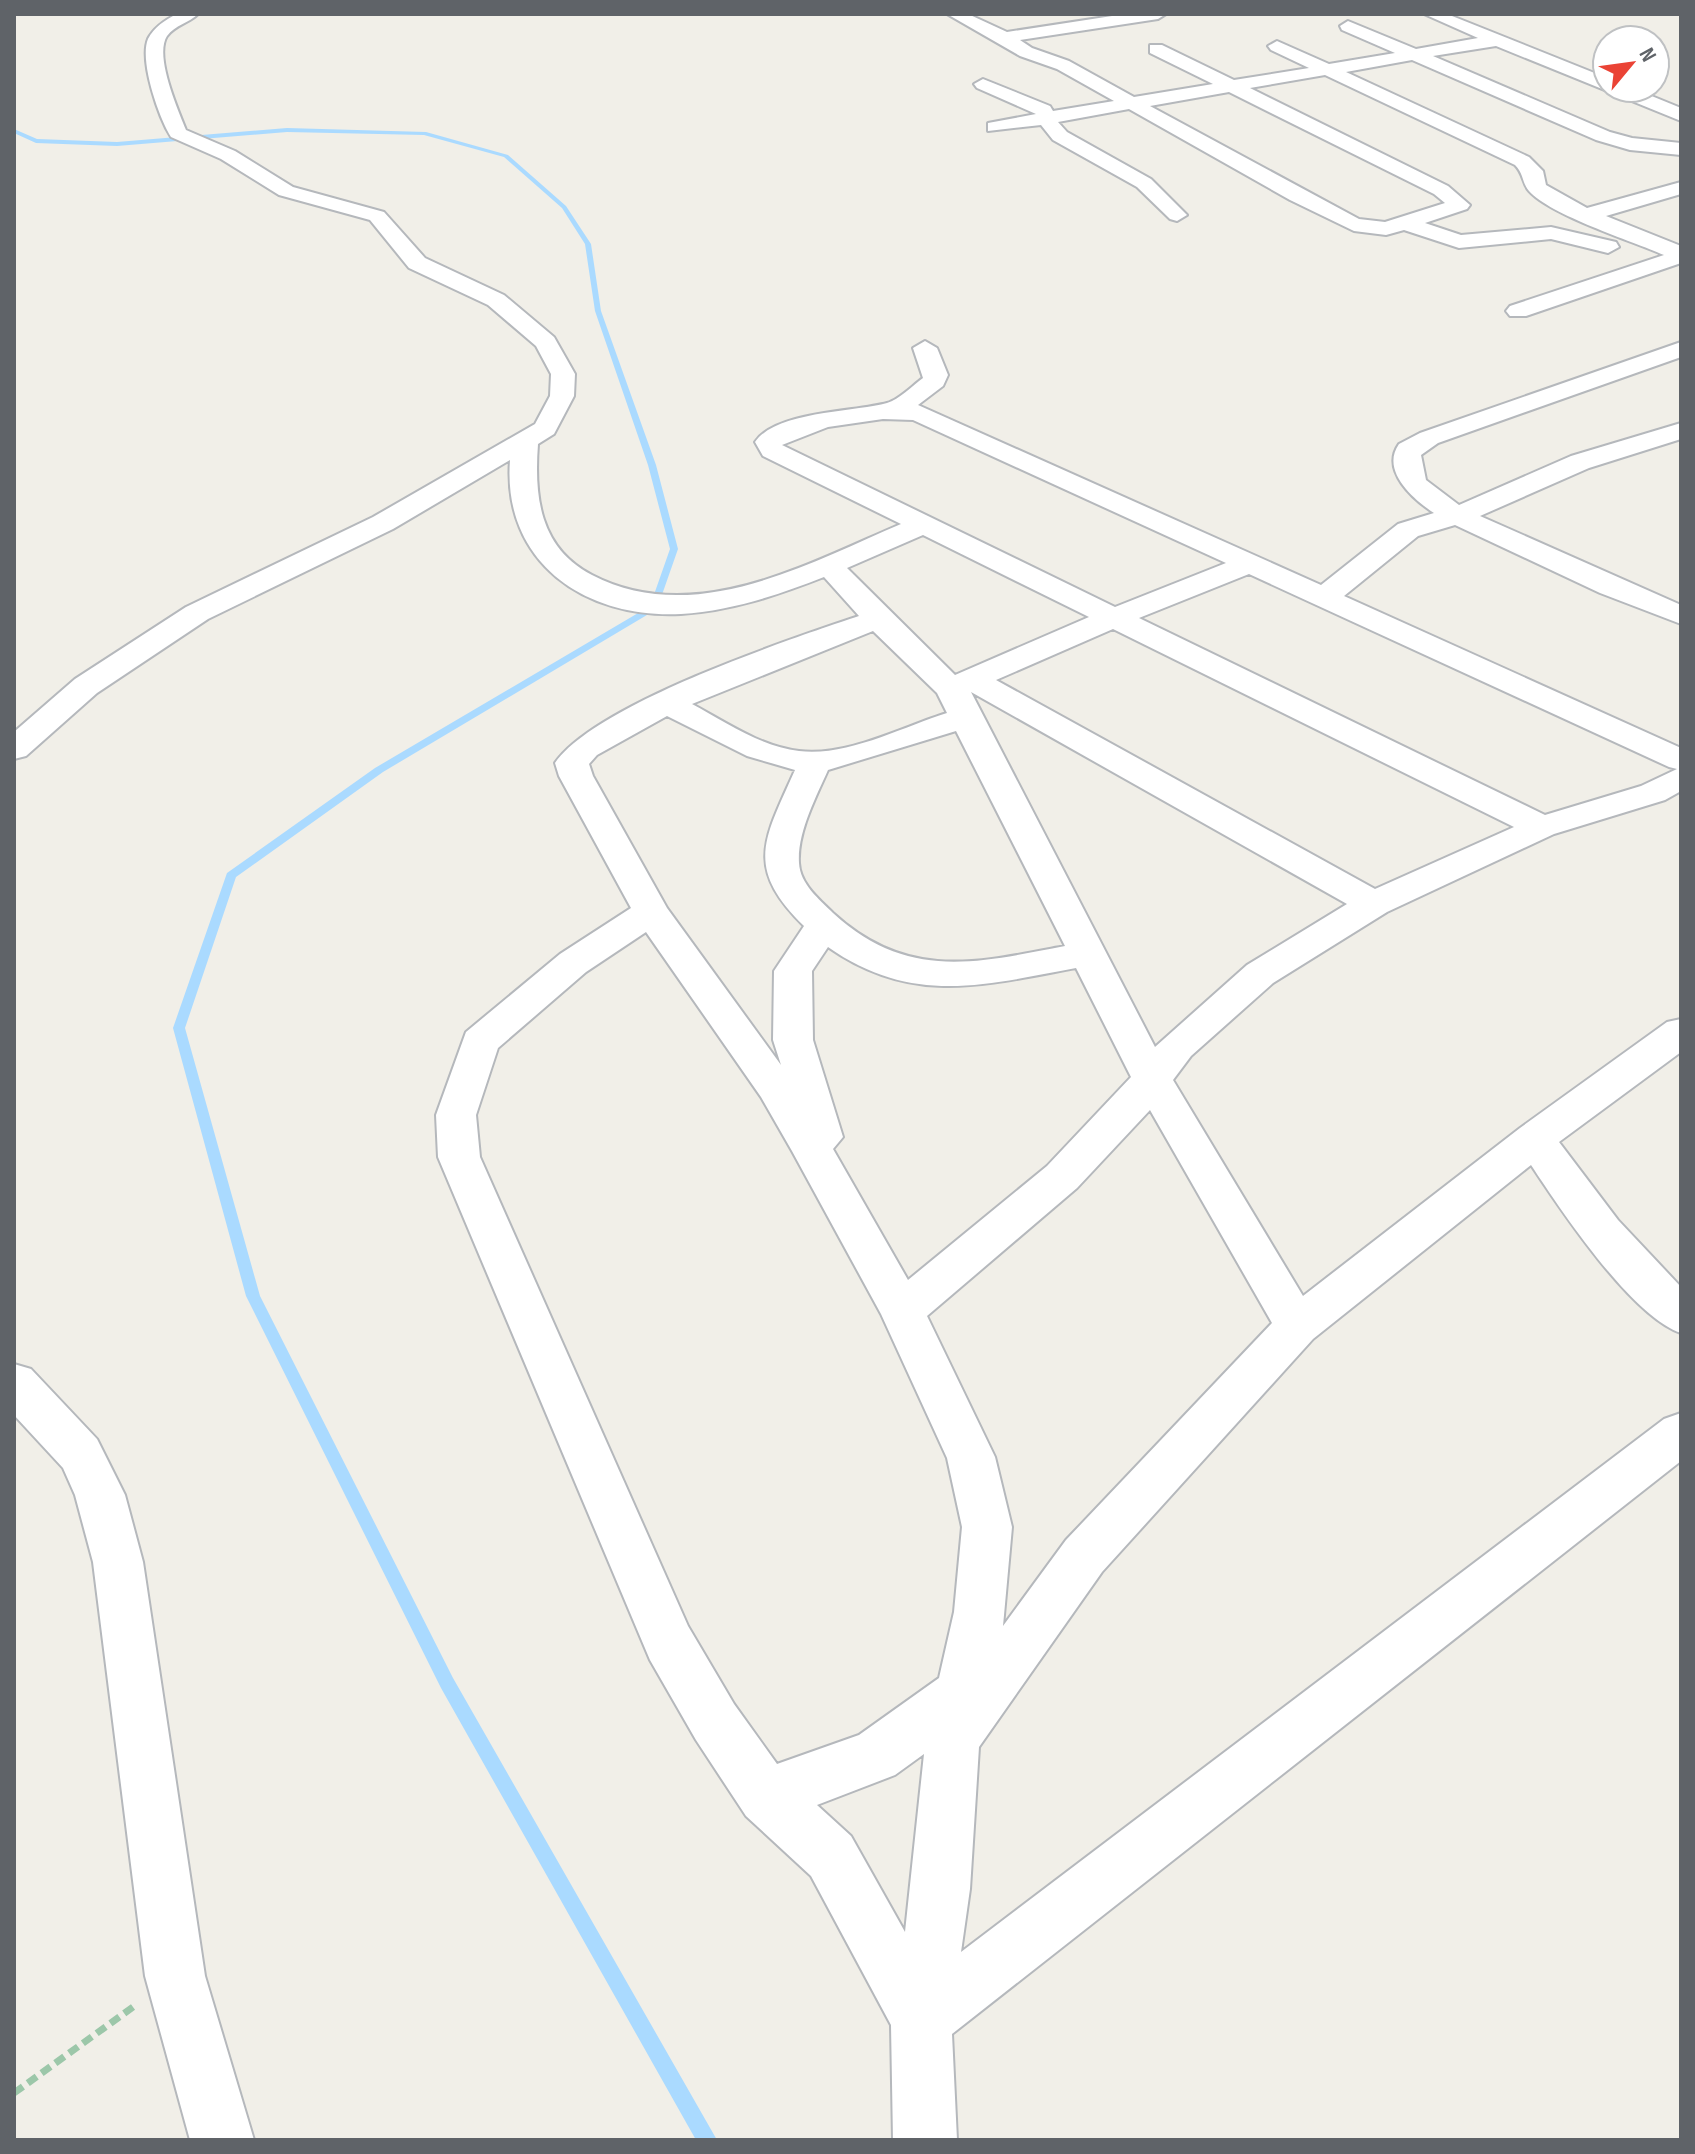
<svg xmlns="http://www.w3.org/2000/svg" width="1695" height="2154" viewBox="0 0 1695 2154" font-family="'Sofia Sans Condensed',sans-serif">
<style>
.lines{fill:none;stroke-linecap:round;stroke-linejoin:round}
.stream{fill:#aadaff;fill-rule:evenodd}
.street-casing{stroke:#b5b8bc;stroke-width:4}
.path{stroke:#9cc7a9;stroke-width:7;stroke-dasharray:11 6;stroke-linecap:butt}
.street{fill:#fff;fill-rule:evenodd}
</style>
<rect width="100%" height="100%" fill="#f1efe8"/>
<g class="lines">
<path class="stream" d="M287 128 426 132 508 155 566 206 591 244 601 311 656 465 678 549 657 609 383 772 236 877 185 1028 260 1296 453 1678 717 2140H696L441 1688 246 1296 173 1028 227 873 375 768 650 606 670 549 648 465 595 311 585 244 562 208 504 157 424 135 287 132 117 146 36 143 14 133V129L37 139 117 142Z"/>
<g class="street-casing">
<path id="street" d="M177 14H198C189 23 175 25 167 36 154 56 178 110 186 130L235 151 293 187 384 212 425 258 504 295 554 337 575 374 574 396 554 434 538 444C534 498 540 548 592 575 694 628 807 564 901 524L763 456 755 442C776 411 855 412 887 403 899 400 913 385 923 378L913 348 925 341 937 348 948 375 943 386 918 405 1321 585 1398 524 1434 513C1414 500 1380 471 1399 444L1420 433 1681 342V357L1438 443 1421 455 1426 480 1459 505 1571 456 1681 423V439L1589 468 1480 516 1681 605V624L1600 593 1455 525 1418 536 1344 596 1681 748V791L1665 800 1554 834 1387 912 1273 983 1191 1056 1173 1080 1303 1296 1520 1128 1667 1022 1681 1019V1052L1559 1142 1618 1220 1681 1287V1333C1632 1317 1560 1209 1531 1165L1313 1339 1102 1572 979 1747 970 1889 961 1952 1664 1419 1681 1413V1461L952 2034 957 2140H893L891 2025 811 1876 746 1816 696 1740 650 1660 438 1157 436 1115 466 1032 560 954 631 908 559 776 555 763C596 704 787 640 859 616L824 577C778 595 731 611 681 614 585 619 502 562 510 460L393 529 208 619 97 693 26 756 14 759V732L75 679 186 607 373 517 535 424 550 396 551 374 536 346 488 305 409 268 370 220 279 195 221 159 171 137C159 118 139 61 148 39 154 27 165 20 177 14ZM883 419 913 420 1226 563 1115 607 782 445 828 427ZM923 535 1089 617 955 675 847 568ZM1249 574 1669 767 1677 769 1641 786 1545 815 1139 618ZM1113 629 1514 827 1375 889 996 680ZM873 631 937 693 947 713C902 727 847 757 799 751 761 747 724 721 692 704ZM971 692 1347 904 1247 965 1155 1047ZM667 716 747 756 795 770C764 840 744 867 804 926L774 971 773 1040 781 1065 667 908 593 776 589 764 597 755ZM956 731 1065 946C976 963 907 981 833 913 819 899 800 884 799 863 797 833 816 797 828 770ZM646 932 761 1097 792 1151 881 1314 947 1458 962 1527 954 1612 939 1678 859 1735 777 1764 734 1704 688 1626 480 1157 476 1115 498 1048 586 972ZM828 947C912 1006 984 985 1076 968L1131 1077 1047 1166 908 1280 833 1149 843 1137 813 1040 812 971ZM1150 1110 1272 1323 1066 1540 1003 1626 1012 1527 995 1457 927 1316 1077 1188ZM924 1754 905 1932 851 1836 817 1805 895 1775Z
M947 14H968L1007 32 1125 14H1166L1158 19 1020 40 1032 48 1069 61 1134 97 1213 84 1150 53V45H1162L1234 80 1309 68 1271 50 1268 46 1277 41 1329 64 1395 53 1342 30 1340 26 1348 21 1416 49 1478 38 1424 14H1447L1607 78V88H1632L1681 108V121L1496 46 1433 56 1610 132 1632 138 1681 143V155L1630 150 1596 140 1412 60 1346 72 1529 157 1543 171 1546 185 1587 208 1681 182V194L1606 216 1681 246V263L1526 316H1510L1506 311 1510 306 1664 255C1632 241 1550 215 1529 191 1522 183 1524 174 1515 165L1325 75 1250 88 1448 186 1470 205 1467 209 1425 223 1461 235 1551 227 1616 242 1619 247 1608 253 1551 239 1459 248 1404 230 1386 235 1354 231 1290 200 1129 109 1058 122 1067 132 1151 179 1187 215 1177 221 1170 219 1137 187 1053 140 1041 125 988 131V123L1036 114 977 88 974 84 983 79 1050 106 1053 111 1114 101 1057 69 1020 56ZM1229 92 1434 194 1445 203 1385 222 1359 219 1150 106Z
M14 1364 31 1369 97 1439 125 1495 143 1562 205 1976 254 2140H190L145 1976 93 1562 75 1495 63 1468 14 1415Z"/>
</g>
<path class="path" d="M14 2093 133 2007"/>
<use href="#street" class="street"/>
</g>
<rect width="1695" height="2154" fill="none" stroke="#5f6368" stroke-width="32"/>
<g transform="translate(1631 64) rotate(61)"><circle r="38" fill="#ffffff" stroke="#bfc1c3" stroke-width="2"/>
<path d="M0-6L14 30L0 20L-14 30Z" fill="#ea4335"/>
<text y="-12" font-size="22" font-weight="bold" text-anchor="middle" fill="#5f6368">N</text>
</g>
</svg>
